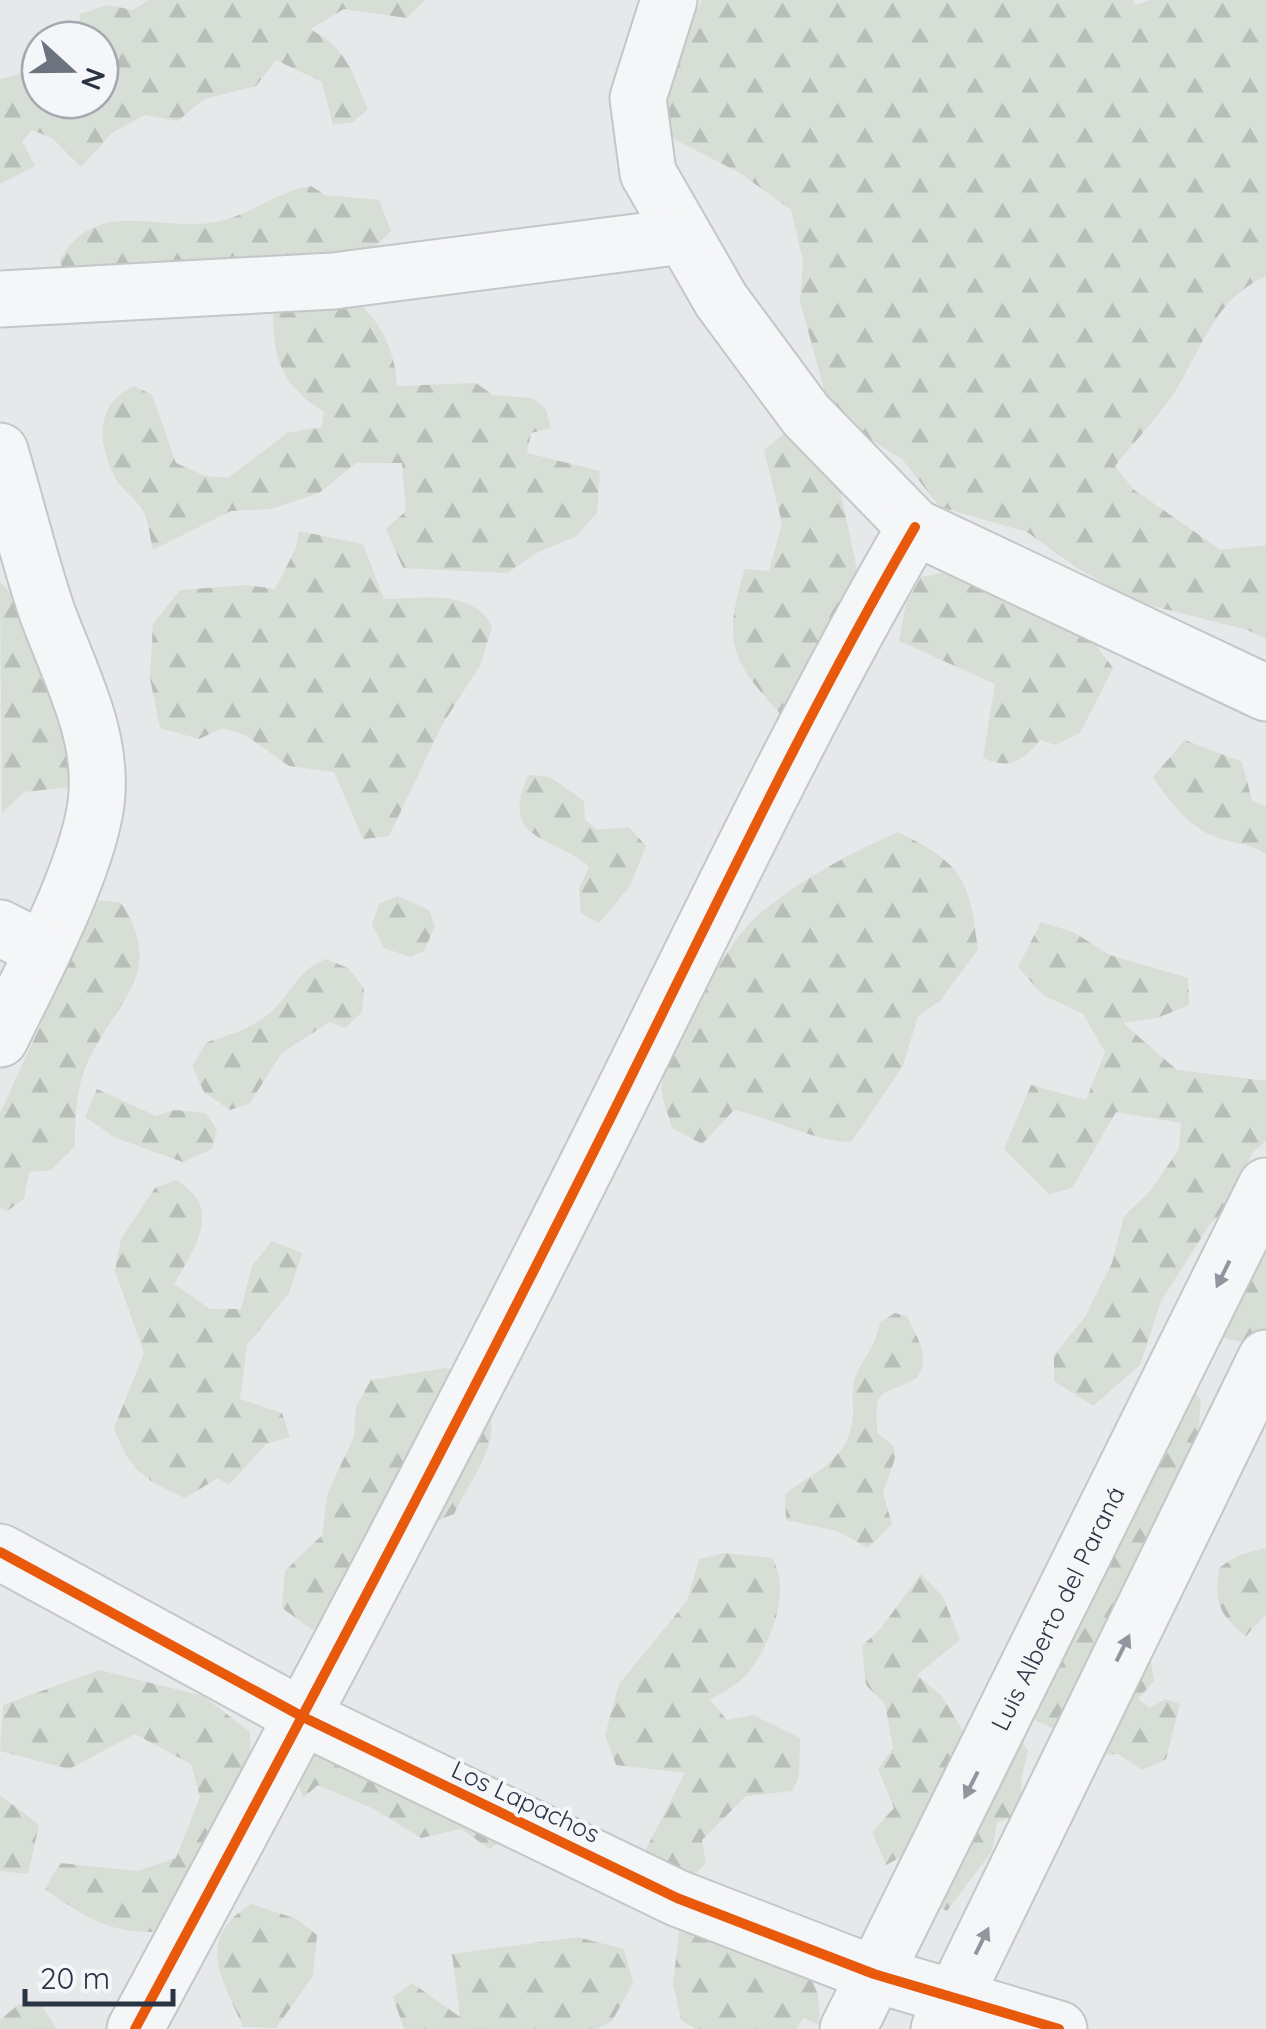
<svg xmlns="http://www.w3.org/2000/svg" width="1266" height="2029" viewBox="0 0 1266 2029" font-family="Quicksand,sans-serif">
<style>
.forest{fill:url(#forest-firs)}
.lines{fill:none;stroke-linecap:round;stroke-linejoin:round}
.minor-casing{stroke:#c4c6c8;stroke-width:59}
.minor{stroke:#f5f6f7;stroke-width:55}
.cycleway-casing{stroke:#f4f6f9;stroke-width:16}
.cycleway{stroke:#e8590c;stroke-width:10}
.oneway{fill:#90959e}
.labels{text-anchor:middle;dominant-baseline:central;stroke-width:8;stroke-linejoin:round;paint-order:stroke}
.street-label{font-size:25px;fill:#2b3445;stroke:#f4f6f9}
</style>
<defs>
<pattern id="forest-firs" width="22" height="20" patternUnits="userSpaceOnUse" patternTransform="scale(2.5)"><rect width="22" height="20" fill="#d6ded6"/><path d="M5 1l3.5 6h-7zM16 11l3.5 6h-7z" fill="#b8bfb9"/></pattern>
</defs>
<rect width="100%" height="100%" fill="#e6e8ea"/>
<path class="forest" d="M149 0H426L406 18 344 9 310 29C348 50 351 70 368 109L353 122 333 125 322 82 276 60 256 86 204 99 178 121 145 115 113 132 81 167 52 138 32 130 22 141 35 166 0 184V79L40 68V100H100V40H79L80 14 108 5 133 10Z
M702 0H1133L1135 5 1151 0H1266V276C1217 298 1204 342 1179 385 1162 413 1136 440 1115 466L1133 489 1221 550 1266 545V639L1248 630 1137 602 1077 568 1027 532 940 507 902 459 831 415 800 301 803 261 791 210 740 173 666 135C665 85 679 44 702 0Z
M311 186 325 195 379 200 391 231 372 250 280 263 64 275 60 260C97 195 159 233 216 222 250 216 277 191 311 186Z
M345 290C377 316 395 345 397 386L476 383 493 395 532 398 546 409 551 428 531 433 527 453 600 471 597 513 575 537 540 551 507 573 403 568 386 529 406 511 402 463H356L319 493 271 509 231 511 153 550C150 538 149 522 143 511 137 500 124 492 117 481 97 446 94 403 134 386L152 395 176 463 205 476 228 478 287 433 322 427 324 412C281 384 273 360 273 311Z
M786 432 836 471 866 612 800 737C744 669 715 661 745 569L769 571 782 523 764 450Z
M299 531 363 544 384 599C422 599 471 588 492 626L481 664 442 725 389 836 363 839 334 772 289 766 247 736 223 728 199 739 160 728 150 678 153 624 180 590 248 585 275 589 296 548Z
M947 572C985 598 1021 604 1067 607L1113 668 1080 733 1055 745 1041 740C1021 761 1011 770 983 758L995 684 899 641 906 604 921 577Z
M0 582 16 599 66 705 70 787 24 792 2 813Z
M1185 740 1242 762 1252 800 1266 807V855C1251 843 1240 845 1222 839 1190 830 1171 803 1153 777Z
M528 775 550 777 584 801 585 820 597 830 629 827 646 846 630 886 599 923 581 913 579 889 589 866C550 834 499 842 528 775Z
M898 832C964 864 969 880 978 949L940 1001 918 1016 903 1066 851 1142C811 1141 774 1118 734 1110L702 1144 672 1128C669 1116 663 1103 662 1091 658 1055 732 936 760 913 802 879 850 853 898 832Z
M398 896 429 910 435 926 424 951 411 957 384 948 372 925 379 904Z
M99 900 121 903C166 971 119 999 91 1055 76 1083 75 1115 75 1146L51 1170 29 1172 24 1199 7 1211 0 1208V1113L43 1020 61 966Z
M1041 922 1073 932 1110 955 1188 978 1189 1005 1157 1018 1123 1023 1177 1070 1266 1081V1141L1252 1153 1233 1203 1210 1224 1161 1301 1140 1365 1093 1406 1054 1381V1355L1085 1317 1112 1263 1124 1216 1151 1190 1179 1149 1181 1123 1116 1112 1072 1188 1049 1194 1004 1149 1031 1085 1086 1100 1105 1052 1083 1014 1043 995 1018 967Z
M326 959 348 968 364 988 362 1012 345 1028 329 1022 282 1053 249 1104 230 1110 204 1092 192 1066 207 1042C229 1036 258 1026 274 1009 293 990 299 969 326 959Z
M97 1089 156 1116 173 1110 206 1113 217 1130 212 1149 183 1162 116 1138 85 1117Z
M176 1180C224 1208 195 1247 174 1284L210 1309H241L252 1266 272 1241 302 1253 289 1293 247 1345 240 1399 282 1413 290 1437 266 1444 229 1485 218 1478 185 1498C143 1479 130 1471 114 1428L144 1353 115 1271 121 1239 155 1188Z
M1266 1224V1328L1245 1343 1222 1337Z
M895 1313 907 1316C917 1339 931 1354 917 1378 878 1399 876 1383 877 1433L894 1446 895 1458 883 1493 892 1524 868 1548 837 1531 786 1520 785 1494C812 1473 845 1462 852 1424 855 1409 850 1392 855 1378 863 1358 877 1344 880 1322Z
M446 1368C522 1415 487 1450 454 1514 398 1534 350 1584 313 1630L282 1608 285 1571 322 1535 328 1492 354 1437 356 1407 371 1380Z
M1189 1384 1201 1401 1198 1434 1147 1638 1154 1681 1138 1699 1150 1708 1165 1699 1180 1704 1166 1759 1142 1770 1118 1754 1094 1755 1061 1732 1010 1709Z
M1266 1548V1614L1246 1636C1219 1615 1213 1601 1220 1567L1239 1555Z
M725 1553 772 1558C793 1591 769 1650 744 1677 735 1686 721 1693 710 1700L727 1720 753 1715 800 1738 799 1777 792 1791 746 1796 702 1840 706 1863 687 1881 640 1861 685 1773 616 1765 605 1735 619 1684 687 1601 699 1559Z
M921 1574 943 1597 960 1640 917 1675 942 1696 966 1736 915 1849 886 1865 872 1832 894 1808 878 1769 893 1748 885 1704 866 1685 862 1646 881 1628Z
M99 1670 203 1696 250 1732 251 1784 187 1931C118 1935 101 1929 45 1889L60 1863 137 1871 176 1858 200 1797 191 1764 135 1734 69 1769 0 1751 3 1705Z
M1016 1731 1028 1751 1021 1780 1022 1814 997 1822 992 1851 947 1911 920 1897Z
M321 1733 506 1837 490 1849 461 1829 421 1838 374 1809 318 1785 303 1798 295 1772Z
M0 1795 39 1825 28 1874 0 1871Z
M251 1904 297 1919 317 1935 313 1976 276 2028 243 2027C223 1978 193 1941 251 1904Z
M680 1926 804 1965 818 1994 820 2025 803 2018 797 2029H696L681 2020 673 1983Z
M577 1937 624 1949 633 1983 612 2021 597 2029H404L393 1997 412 1983 460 2017 452 1954Z
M19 2004 41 2005 57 2029H0V2020Z"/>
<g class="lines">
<g class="minor-casing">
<g id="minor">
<path d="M669 0 638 98 648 173 721 300 806 415 915 527 1266 693"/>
<path d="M0 299 333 281 683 236"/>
<path d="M0 451C16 504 29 559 47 612 68 670 101 729 97 793 94 858 30 978 0 1039"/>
<path d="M0 928 43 950"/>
<path d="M0 1552 303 1717 677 1898 874 1974 1059 2029"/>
<path d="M135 2029C291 1740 445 1449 592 1155 698 944 797 730 915 527"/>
<path id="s1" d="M848 2029 1266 1186"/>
<path d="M939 2029 1266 1358"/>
</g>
</g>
<use href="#minor" class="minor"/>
<g class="cycleway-casing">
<path id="cycleway" d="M0 1552 303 1717 677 1898 874 1974 1059 2029
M135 2029C291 1740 445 1449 592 1155 698 944 797 730 915 527"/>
</g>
<use href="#cycleway" class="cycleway"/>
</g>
<defs><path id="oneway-solid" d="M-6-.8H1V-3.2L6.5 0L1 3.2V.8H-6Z" transform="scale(2.5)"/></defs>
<g class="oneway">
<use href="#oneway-solid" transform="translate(1223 1274) rotate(116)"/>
<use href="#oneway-solid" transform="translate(1123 1648) rotate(-64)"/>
<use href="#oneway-solid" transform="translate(971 1785) rotate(117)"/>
<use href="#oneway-solid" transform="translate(982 1941) rotate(-64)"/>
</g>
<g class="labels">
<g class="street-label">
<text stroke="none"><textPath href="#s1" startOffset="470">Luis Alberto del Paraná</textPath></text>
<text transform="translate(526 1801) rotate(25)">Los Lapachos</text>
</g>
</g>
<g transform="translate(70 70) rotate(111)"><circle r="48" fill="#f4f6f9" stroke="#a4a8b1" stroke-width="2.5"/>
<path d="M0-8L18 38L0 25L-18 38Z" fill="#6c737f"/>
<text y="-15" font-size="28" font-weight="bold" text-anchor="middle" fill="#2b3445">N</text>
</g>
<path d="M25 1989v15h148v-15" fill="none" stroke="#2b3445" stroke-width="5"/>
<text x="40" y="1989" font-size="30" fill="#2b3445" stroke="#f4f6f9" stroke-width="8" paint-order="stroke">20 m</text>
</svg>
